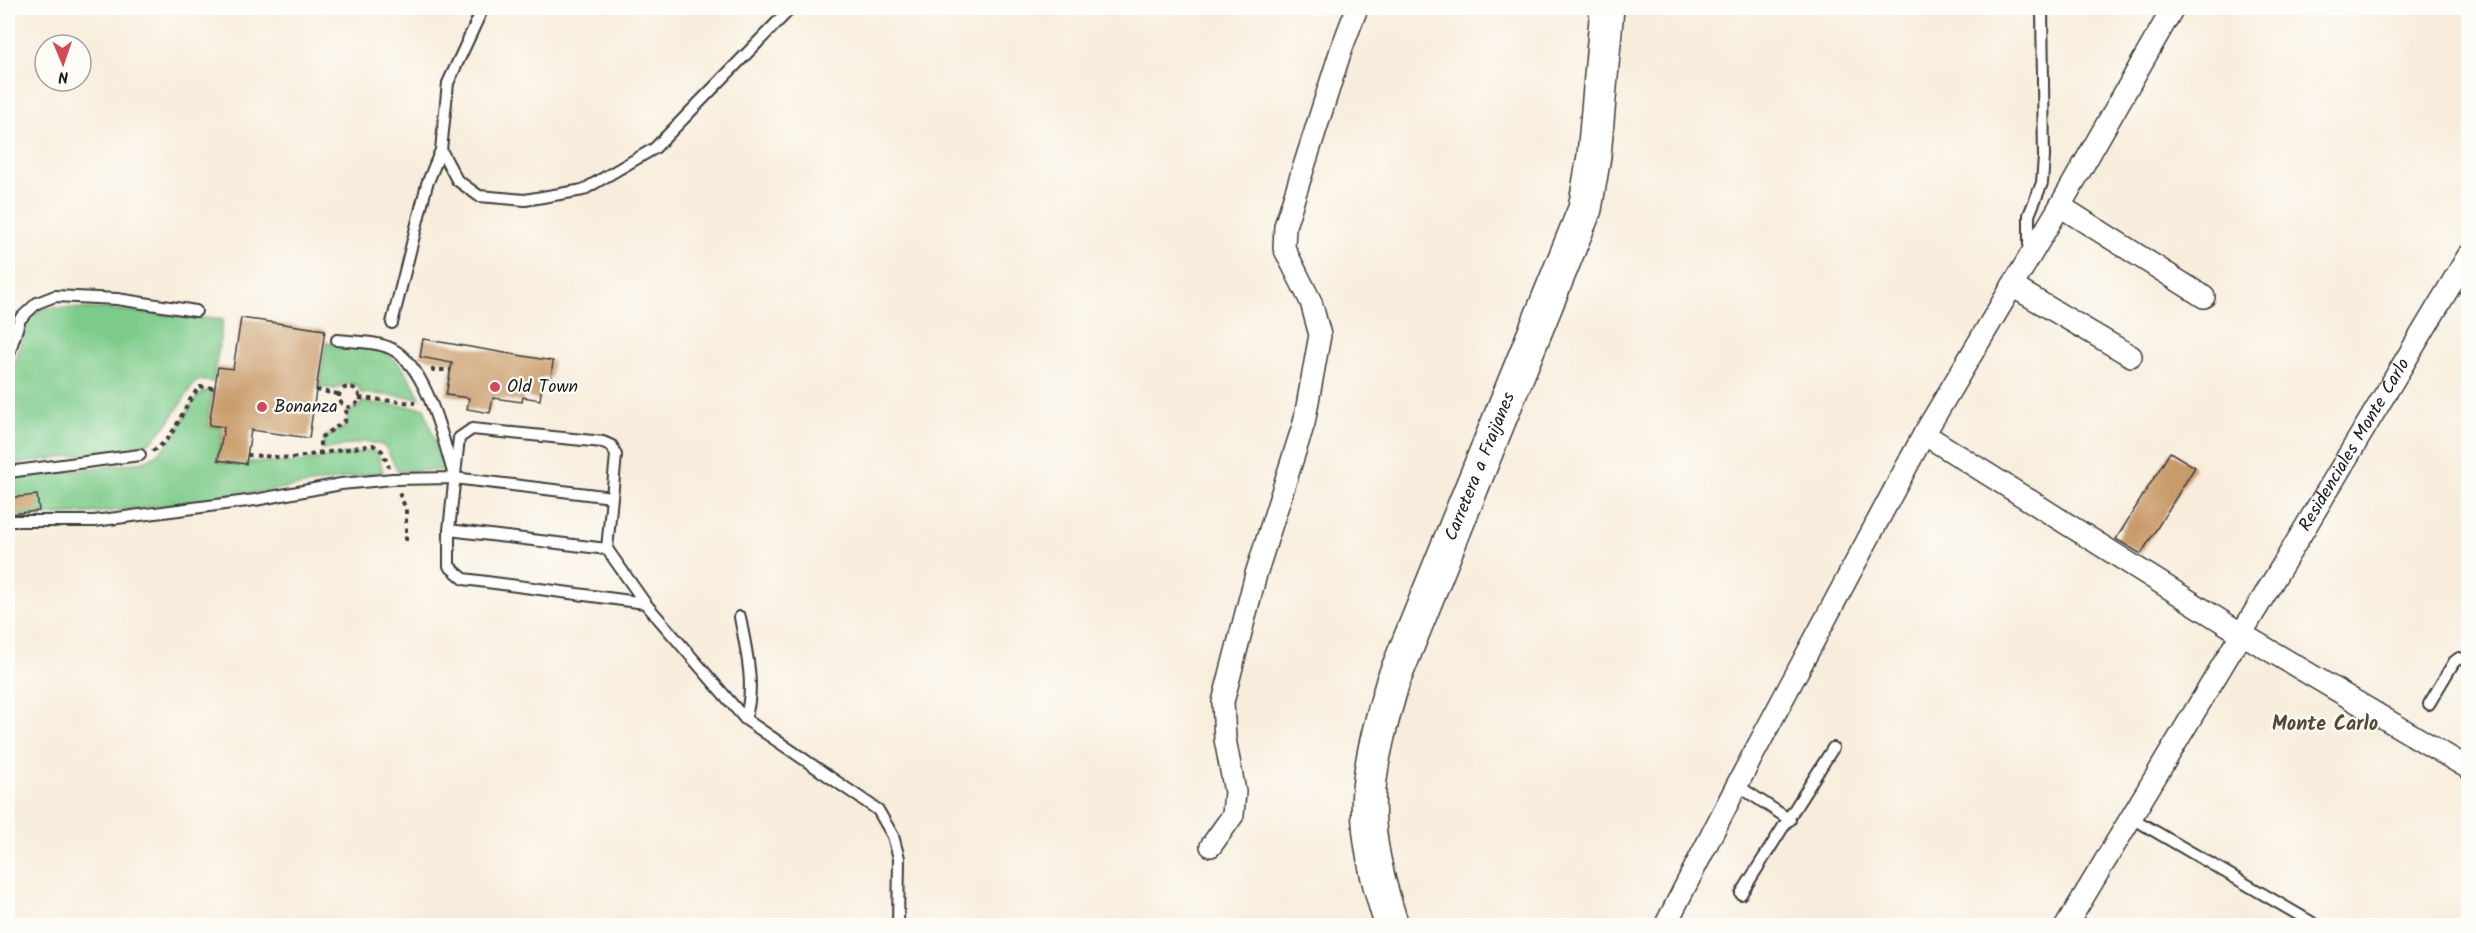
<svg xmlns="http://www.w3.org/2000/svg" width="2476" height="933" viewBox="0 0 2476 933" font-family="Kalam,sans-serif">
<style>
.green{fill:#7dcb8a;stroke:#4c7453;stroke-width:1.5}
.building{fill:#c99b6b}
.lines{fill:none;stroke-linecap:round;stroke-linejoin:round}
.lane-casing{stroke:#3d3b39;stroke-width:14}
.street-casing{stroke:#3d3b39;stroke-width:24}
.primary-casing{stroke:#3d3b39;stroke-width:36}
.path{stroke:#3d3b39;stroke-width:4;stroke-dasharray:4.5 4.5;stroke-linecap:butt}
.lane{stroke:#fff;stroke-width:10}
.street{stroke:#fff;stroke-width:21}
.primary{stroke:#fff;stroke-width:33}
.poi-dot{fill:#d1495b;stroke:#fdfcf7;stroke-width:2}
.labels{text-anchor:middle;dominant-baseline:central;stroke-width:4.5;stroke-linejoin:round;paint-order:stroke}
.poi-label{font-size:18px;fill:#1c1c1c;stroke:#fdfcf7;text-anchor:start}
.street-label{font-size:18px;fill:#1c1c1c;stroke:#fdfcf7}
.neighbourhood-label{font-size:20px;font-weight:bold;fill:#594838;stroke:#fdfcf7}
</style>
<rect width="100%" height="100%" fill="#fdfcf7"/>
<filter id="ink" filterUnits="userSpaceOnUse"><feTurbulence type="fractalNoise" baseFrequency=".0167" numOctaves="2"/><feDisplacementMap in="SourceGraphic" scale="12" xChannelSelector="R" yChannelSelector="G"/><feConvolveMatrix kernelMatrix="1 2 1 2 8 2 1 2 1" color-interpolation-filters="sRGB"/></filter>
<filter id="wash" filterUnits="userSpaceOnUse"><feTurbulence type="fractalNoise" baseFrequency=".008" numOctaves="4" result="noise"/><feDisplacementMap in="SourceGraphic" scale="24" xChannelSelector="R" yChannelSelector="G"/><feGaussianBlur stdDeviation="1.35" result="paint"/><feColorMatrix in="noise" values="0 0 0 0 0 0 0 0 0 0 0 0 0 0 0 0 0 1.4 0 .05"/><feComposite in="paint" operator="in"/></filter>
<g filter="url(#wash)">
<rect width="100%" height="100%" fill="#f8eddc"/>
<path class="green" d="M44 308 109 309 223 320 213 382 199 380 194 383C179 404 167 431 144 446L8 465V390L27 318Z
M326 342C381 352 394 343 420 398L361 393 358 386C349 381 343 383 336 389L319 387Z
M207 391H212L207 426 222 428 218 462 247 466 248 462 291 463 372 450 378 455 383 472C258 492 134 516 8 516V479L141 462C184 448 182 400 207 391Z
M362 402 424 408 444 470 398 471 385 446 366 441 323 450 324 438 345 427 350 411 360 406Z"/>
<g id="blocks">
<path class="building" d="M241 318 325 330 309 438 251 430 246 464 218 460 224 427 209 425 218 367 233 369Z
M423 339 553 361 551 378 543 377 540 400 523 397 522 402 493 398 490 413 467 409 469 398 446 395 452 363 420 357Z
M2170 452 2195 467 2141 554 2116 539Z
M37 495 39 511 8 514V498Z"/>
</g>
</g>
<g filter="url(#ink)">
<use href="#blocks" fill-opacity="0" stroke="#3d3b39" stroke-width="1.5"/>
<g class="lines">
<g class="lane-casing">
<path id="lane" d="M441 150 457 180 479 196 525 200 583 190 655 148 791 8
M2029 251V215L2042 183 2044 157 2042 8
M392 323 427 184 441 150 448 83 483 8
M337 340C353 342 377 341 392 349 427 367 442 436 453 472
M8 357 20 319 37 303 55 296 117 299 196 311
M8 472 140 455
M8 521H94L255 500 341 484 393 479 454 478 612 497
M449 530V566L464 579 645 603
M607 549 449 530 459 438 472 429 603 442 612 446 616 455 607 549 645 603 745 719 878 810 893 836 899 858 898 926
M740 617C746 650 756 687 745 719
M2429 704 2454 662 2459 658 2468 661
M1737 785 1790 820
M2132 818 2318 926
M1741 894 1833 748"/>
</g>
<g class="street-casing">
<g id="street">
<path d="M2060 206 2204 297"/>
<path d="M2012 286 2131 356"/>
<path d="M1924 434 2242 634 2468 768"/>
<path d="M1211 846 1233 815 1235 792 1225 739 1223 702 1256 574 1304 423 1320 335 1311 302 1284 248 1285 226 1341 50 1357 8"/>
<path d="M1665 926 1737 785 1924 434 2060 206 2173 8"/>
<path id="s1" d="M2066 926 2468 256"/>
</g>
</g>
<g class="primary-casing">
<g id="primary">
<path id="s2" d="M1392 926C1378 883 1365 834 1369 789 1372 753 1383 716 1393 681L1585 209 1594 156 1607 8"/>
</g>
</g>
<path class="path" d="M8 286V305
M431 370H451
M339 397a10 10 0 1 1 20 0a10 10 0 1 1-20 0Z
M316 390 338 394
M359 398 415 403
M152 451C178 438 181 406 200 387L215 388
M247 455 291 458 373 445 382 451 389 467
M320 455V438L345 421 347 407
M399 493 406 509V545"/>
<use href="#lane" class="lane"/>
<use href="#street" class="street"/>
<use href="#primary" class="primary"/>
</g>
</g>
<g class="poi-dot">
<circle cx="495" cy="387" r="6"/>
<circle cx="262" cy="407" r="6"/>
</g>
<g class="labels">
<g class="poi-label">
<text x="507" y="387">Old Town</text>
<text x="274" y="407">Bonanza</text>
</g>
<g class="street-label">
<text stroke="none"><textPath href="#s1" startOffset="561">Residenciales Monte Carlo</textPath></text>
<text stroke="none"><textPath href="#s2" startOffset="482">Carretera a Fraijanes</textPath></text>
</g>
<g class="neighbourhood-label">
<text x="2325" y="725">Monte Carlo</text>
</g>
</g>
<rect width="2476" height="933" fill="none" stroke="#fdfcf7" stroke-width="30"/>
<g transform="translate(63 63) rotate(178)"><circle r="28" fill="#fdfcf7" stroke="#a3a29f" stroke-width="1.5"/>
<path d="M0-4.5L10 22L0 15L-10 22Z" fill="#d1495b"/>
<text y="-9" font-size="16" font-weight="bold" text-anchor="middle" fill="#1c1c1c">N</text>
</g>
</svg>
